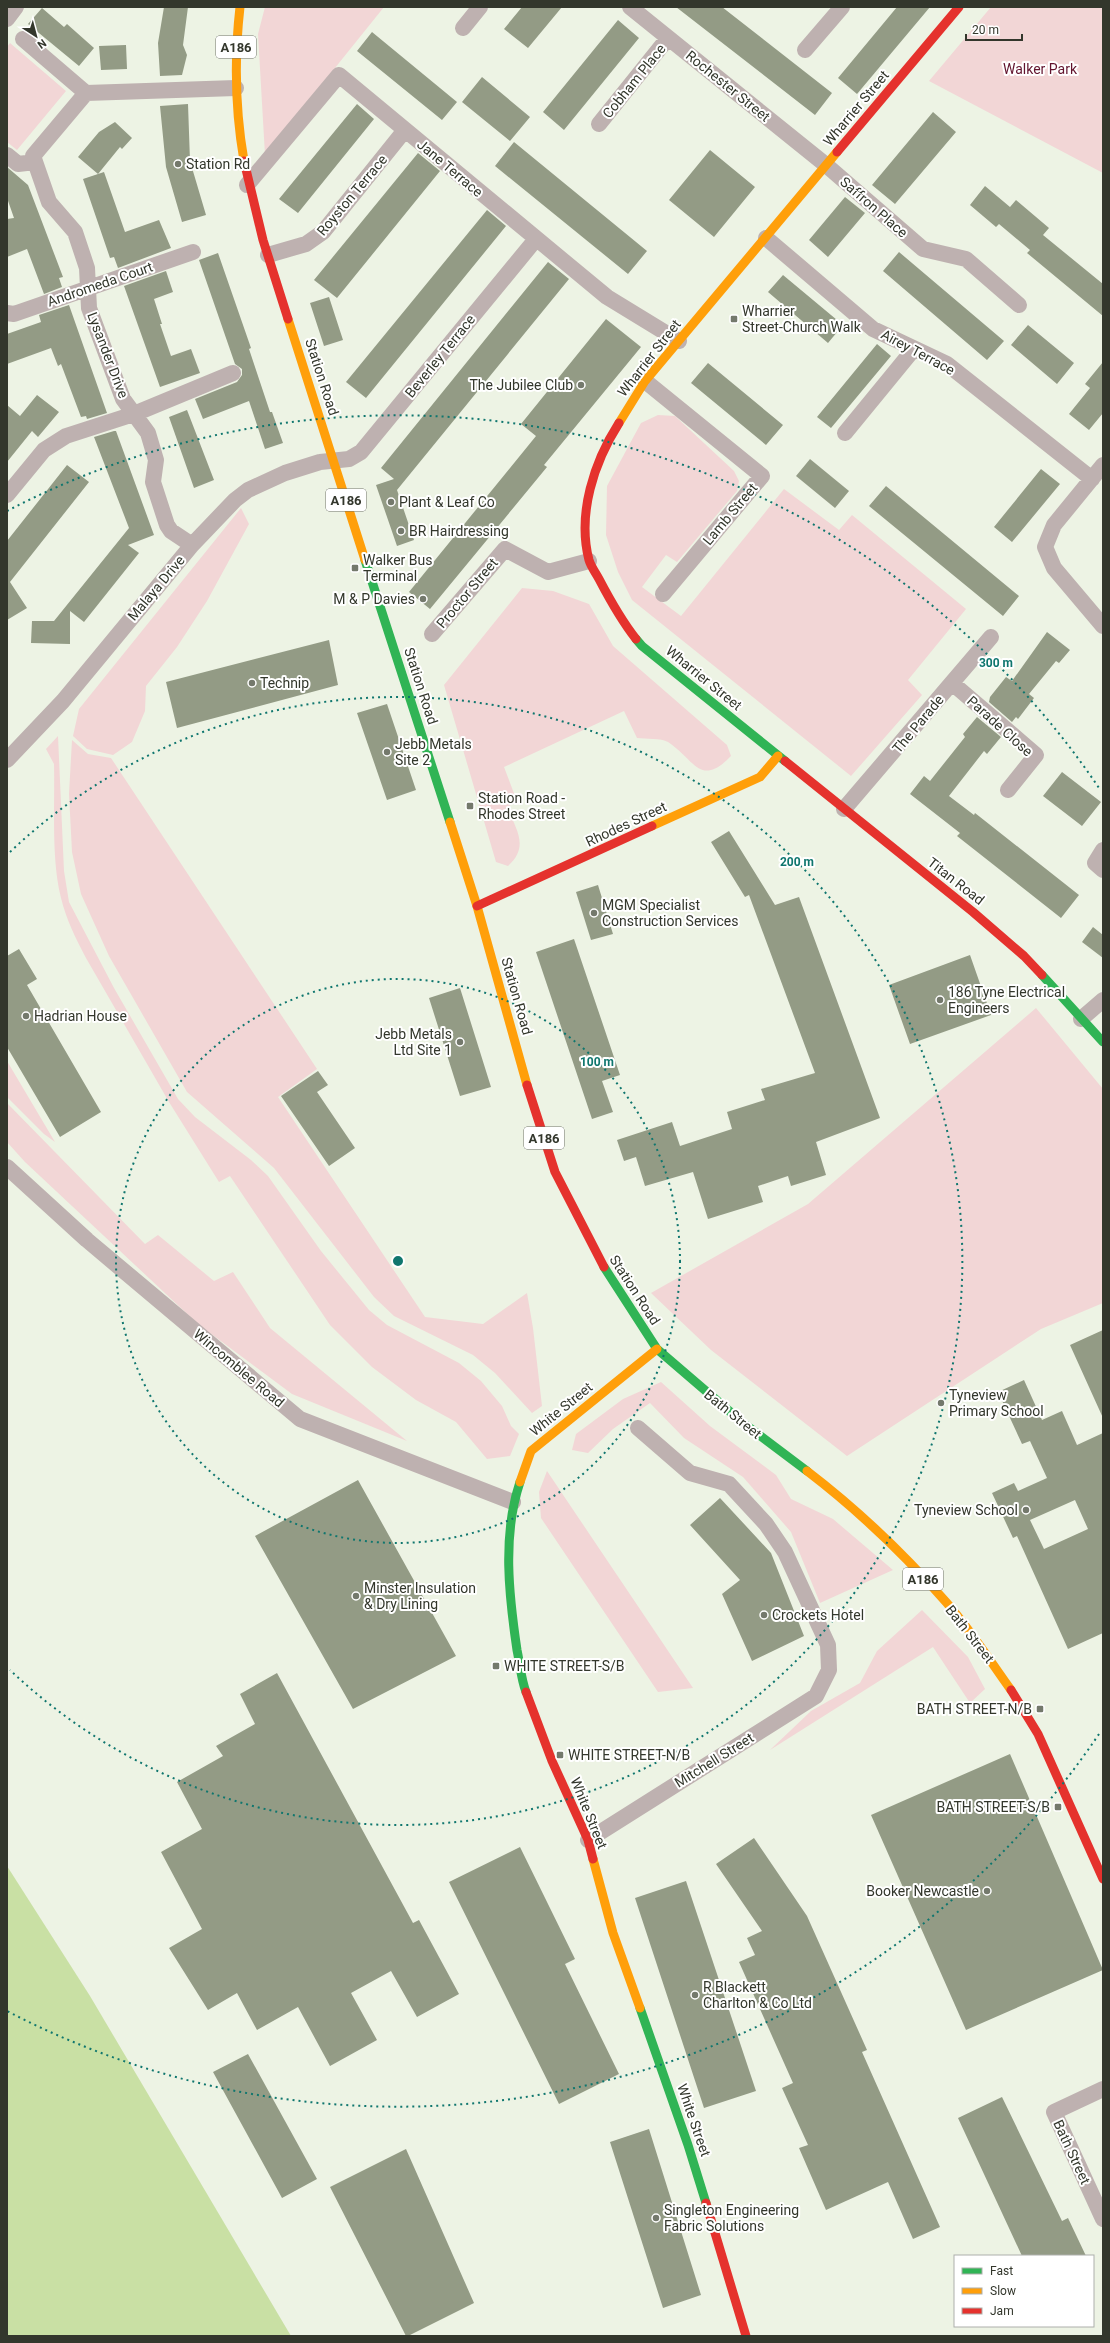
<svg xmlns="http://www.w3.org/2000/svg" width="1110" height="2343" viewBox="0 0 1110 2343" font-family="Roboto,sans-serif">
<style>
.green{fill:#f2d6d6}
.water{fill:#c9e0a4}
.building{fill:#939b85;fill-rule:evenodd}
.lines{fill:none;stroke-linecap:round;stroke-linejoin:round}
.street{stroke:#beb1b0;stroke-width:16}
.fast{stroke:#30b455;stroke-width:9}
.slow{stroke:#ff9f0a;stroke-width:9}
.jam{stroke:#e5322d;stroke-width:9}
.ring{fill:none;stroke:#0f766e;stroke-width:2;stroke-dasharray:2 4}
.poi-dot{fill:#74796c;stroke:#fff;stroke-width:1.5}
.labels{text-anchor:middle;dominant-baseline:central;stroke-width:4;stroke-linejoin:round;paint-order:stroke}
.shield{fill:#fff;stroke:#70736b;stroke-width:1}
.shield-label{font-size:13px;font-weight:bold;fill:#33372c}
.park-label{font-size:14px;fill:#61132d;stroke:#fff}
.street-label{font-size:14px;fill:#33372c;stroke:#fff}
.poi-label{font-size:14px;fill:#33372c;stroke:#fff;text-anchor:start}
.centre{fill:#0f766e;stroke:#fff;stroke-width:2}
.ring-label{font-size:12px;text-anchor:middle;font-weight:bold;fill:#0f766e;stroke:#fff;stroke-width:4;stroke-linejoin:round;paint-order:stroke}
</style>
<rect width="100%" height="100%" fill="#edf3e4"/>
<path class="green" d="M265 7H384L265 155 258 34Z
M991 7H1103V173L929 81Z
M10 43 66 91 17 150 7 142V47Z
M658 415 675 416 734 471 739 481 737 491 677 562 666 555 642 587 681 616 784 489 839 530 852 515 966 609 908 680 922 695 851 776 632 600 618 572 606 535 607 486 641 423Z
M241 508 249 524 207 601 177 647 146 686 145 711 132 742 113 755 87 749 73 736 79 709Z
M522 588 553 591 589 604 613 646 727 745 731 756C700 788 695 760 668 742 661 738 646 739 637 738L624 711 504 767 515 796 508 809C517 831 529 847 508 866L496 862 444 685Z
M58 736 64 871 69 902 114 988 178 1099 195 1117 251 1160 268 1176 321 1251 369 1310 387 1325 459 1363 481 1381 502 1406 511 1426 519 1434 510 1456 487 1459 456 1422 416 1400 372 1367 330 1325 230 1176 219 1182 169 1102 86 958C76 939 66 919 61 898 51 859 55 805 54 764L46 749Z
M72 740 88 754 111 758 317 1069 278 1097 425 1317 483 1324 527 1293 533 1328 542 1406 532 1413 495 1373 473 1355 394 1316 374 1297 274 1168 187 1092 109 956 81 894 72 852 69 794Z
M1036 1008 1103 1089V1303L1041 1329 847 1456 711 1350 651 1293 808 1204Z
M7 1061 55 1142 44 1134 7 1097Z
M7 1103 145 1244 158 1235 214 1281 233 1272 270 1328 407 1441 292 1394 198 1324 25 1162 7 1142Z
M661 1382 710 1426 776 1475 791 1499 833 1519 893 1570 820 1603 791 1532 743 1477 684 1438 650 1403 613 1429 588 1453 572 1450 576 1434 623 1399Z
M547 1471 693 1688 658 1692 541 1518 539 1492Z
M922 1610 968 1657 985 1689 970 1703 933 1647 770 1750 811 1711 860 1683 877 1651Z"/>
<path class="water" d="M7 1866 90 1996 291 2336H7Z"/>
<path class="building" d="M164 7H188L183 45 187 55 182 75 160 76 158 43Z
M522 7H562L528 48 504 29Z
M676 7H722L832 93 815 115Z
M897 7H930L857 94 838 78Z
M42 8 64 27 67 24 94 48 79 66 28 24Z
M618 20 639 38 564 130 543 112Z
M372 32 457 102 442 120 357 51Z
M126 45 127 69 101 70 99 46Z
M482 77 530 117 510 141 462 102Z
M188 104 190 161 206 215 182 222 166 167 160 106Z
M357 104 374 119 298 213 279 199Z
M933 112 956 132 895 204 872 185Z
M115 122 132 138 122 149 120 147 98 174 78 157 99 132Z
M514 142 647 251 628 274 495 166Z
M710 150 755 187 714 237 669 200Z
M418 153 440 171 337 298 314 280Z
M7 167 28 185 63 277 59 278 62 287 44 294 27 249 7 257V219L14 218 7 198Z
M104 172 125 232 159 220 171 248 118 268 114 257 110 258 83 179Z
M985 186 1010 207 1016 200 1049 228 1043 235 1103 284V316L1027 253 1030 250 999 224 996 227 970 205Z
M845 197 865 213 828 257 809 240Z
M487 210 506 226 366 398 346 382Z
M899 252 1004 341 987 360 883 271Z
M218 253 251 348 249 349 270 412H272L283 443 265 449 249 401 203 419 195 399 237 382 242 375V369L235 364 199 260Z
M548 262 569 279 397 490 414 540 397 546 376 485 394 479 381 468Z
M166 271 173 292 154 299 162 324H160L171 356 191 349 200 373 160 387 124 286Z
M783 275 843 325 828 343 768 292Z
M329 297 343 340 324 346 310 303Z
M69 305 107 413 87 419 86 416 81 417 61 364 58 366 51 348 7 364V334L41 322 39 315Z
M606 319 641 347 544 465 547 467 430 609 409 592 536 436 521 424Z
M1028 325 1074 363 1057 384 1011 345Z
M877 344 891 356 831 428 817 417Z
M1103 362V413L1089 430 1069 414 1090 388 1085 384Z
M708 363 783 425 766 445 691 383Z
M37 395 59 412 38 437 32 431 7 462V405L20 416Z
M187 410 214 480 194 488 169 417Z
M114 431H116L154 535 128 545 139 553 84 622 70 611V644L31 643 32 621H54L129 528 94 437Z
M810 459 849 491 835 508 796 476Z
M67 465 89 482 10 582 27 608 7 620V541Z
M1041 469 1060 484 1012 542 994 527Z
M886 486 1019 596 1003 616 869 506Z
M1047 632 1070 650 1059 663 1056 661 1029 694 1034 698 1018 719 1016 717 1012 722 989 702 990 697 1006 677 1012 681Z
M329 640 338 685 177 728 166 682Z
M387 704 416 790 387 800 357 713Z
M977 717 1001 737 987 754 984 751 949 796 974 815 975 813 1079 895 1061 918 957 836 960 833 910 794 924 776 930 781 965 737 963 734Z
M1062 772 1101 802 1082 826 1043 796Z
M729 831 775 905 799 897 880 1118 816 1142 826 1175 791 1186 788 1176 758 1186 763 1202 708 1219 693 1172 645 1186 636 1157 624 1161 617 1140 672 1122 680 1146 732 1129 727 1112 765 1100 761 1089 815 1073 749 895 745 897 711 842Z
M598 885 613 934 591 940 576 892Z
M1093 927 1103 935V958L1082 942Z
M574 939 620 1075 602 1081 613 1112 592 1119 536 952Z
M19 949 37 979 27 985 101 1112 60 1137 7 1047V956Z
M970 955 991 1015 910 1044 889 985Z
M460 988 491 1087 460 1096 429 998Z
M318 1071 328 1085 317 1092 355 1148 329 1166 281 1096Z
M1103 1330V1418L1070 1345Z
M1024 1380 1042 1420 1062 1411 1077 1445 1103 1433V1633L1068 1649 1017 1536 1013 1538 992 1493 1014 1483 1018 1491 1047 1478 1030 1441 1022 1444 998 1392ZM1075 1500 1088 1529 1044 1549 1030 1520Z
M358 1480 456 1656 353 1709 255 1536Z
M720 1498 771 1553 804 1636 752 1661 722 1594 740 1580 690 1525Z
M277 1673 413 1923 419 1920 459 1994 417 2017 391 1971 351 1993 377 2040 330 2066 298 2007 257 2030 237 1993 208 2010 169 1948 202 1929 161 1852 202 1829 177 1782 223 1756 216 1746 255 1724 240 1694Z
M1010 1754 1103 1970 966 2030 871 1815Z
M754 1838 807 1916 867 2050 862 2052 940 2227 913 2239 888 2182 826 2210 799 2148 808 2145 782 2088 793 2083 739 1962 755 1955 747 1938 762 1931 716 1864Z
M520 1847 575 1959 565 1964 619 2074 559 2104 449 1882Z
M686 1881 756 2091 704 2108 635 1898Z
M248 2054 317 2179 282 2198 213 2072Z
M1002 2097 1062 2221 1068 2218 1086 2256H1022L958 2118Z
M649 2129 701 2295 663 2308 610 2142Z
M406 2149 474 2303 408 2336H406L330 2187Z"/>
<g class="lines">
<path class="street" d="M630 7 826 165 923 249 966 259 1019 305
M7 19 16 7
M463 28 480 7
M23 39 86 93
M805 50 842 7
M86 93 33 156 49 202 75 232 87 268 89 308 123 399 148 433 156 460 153 482 167 525 171 531 192 545
M86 93 236 88
M599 124 668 38
M7 155 18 164 35 162
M247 185 339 75 607 297 679 341
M766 238 873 329 947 364 1092 479
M268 255 306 244 323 232 405 130
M7 313 14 314 193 252
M645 381 762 476 663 594
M845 433 913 350
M1103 465 1054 525 1045 547 1054 568 1103 626
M7 495 44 450 66 436 134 414 233 373
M432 634 505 549 548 572 589 561
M952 683 1036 755 1008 790
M7 760 63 701 192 545 235 500 248 490 285 473 320 462 349 459 361 452 536 239
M844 809 991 637
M1103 850 1095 863 1103 870
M1081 1019 1103 1000
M7 1167 87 1240 300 1419 513 1502
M588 1840 816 1696 829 1670 828 1645 785 1552 766 1524 729 1484 690 1473 638 1428
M1103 2089 1054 2112 1103 2219"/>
<path class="fast" d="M365 560 450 822
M636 639 642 646 785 761
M1042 975 1103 1042
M604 1267 657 1349 742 1422 807 1471
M520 1482C502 1535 509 1596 517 1650 520 1664 521 1679 526 1692
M640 2008 688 2145 706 2203"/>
<path class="slow" d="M240 7C234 60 235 109 244 161
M288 319 365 560
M619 423 645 381 837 152
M450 822 477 906 527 1085
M652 826 760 777 778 756
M807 1471C858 1510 904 1554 946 1602 970 1629 990 1661 1011 1690
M520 1482 531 1451 657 1349
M593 1859 613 1933 640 2008"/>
<path class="jam" d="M837 152 959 7
M244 161 263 240 288 319
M619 423C594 462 577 514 589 560 591 567 596 573 599 579 610 600 621 620 636 639
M785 761 973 912 1024 956 1042 975
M477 906 652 826
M527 1085 555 1172 604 1267
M1011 1690 1038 1734 1103 1879
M526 1692 552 1761 588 1840 593 1859
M706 2203 746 2336"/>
</g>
<g class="ring">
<circle cx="398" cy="1261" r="282"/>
<path d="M10 852A564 564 0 1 1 10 1670"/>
<path d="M1099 1734A846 846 0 0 1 7 2011M7 511A846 846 0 0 1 1099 788"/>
</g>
<g class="poi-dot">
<circle cx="178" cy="164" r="4"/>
<rect x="730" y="315" width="8" height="8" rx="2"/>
<circle cx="581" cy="385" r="4"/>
<circle cx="391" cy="502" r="4"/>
<circle cx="401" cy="531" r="4"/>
<rect x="351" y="564" width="8" height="8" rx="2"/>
<circle cx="423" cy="599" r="4"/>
<circle cx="252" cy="683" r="4"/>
<circle cx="387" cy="752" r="4"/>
<rect x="466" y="802" width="8" height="8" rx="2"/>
<circle cx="594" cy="913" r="4"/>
<circle cx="940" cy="1000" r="4"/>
<circle cx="26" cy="1016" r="4"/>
<circle cx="460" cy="1042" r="4"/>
<circle cx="941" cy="1403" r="4"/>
<circle cx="1026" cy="1510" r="4"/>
<circle cx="356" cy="1596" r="4"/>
<circle cx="764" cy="1615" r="4"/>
<rect x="492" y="1662" width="8" height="8" rx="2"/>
<rect x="1036" y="1705" width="8" height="8" rx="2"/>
<rect x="556" y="1751" width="8" height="8" rx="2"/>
<rect x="1054" y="1803" width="8" height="8" rx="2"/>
<circle cx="987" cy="1891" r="4"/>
<circle cx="695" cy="1995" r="4"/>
<circle cx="656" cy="2218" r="4"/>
</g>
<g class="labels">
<g class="shield">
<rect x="216" y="36" width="40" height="22" rx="3"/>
<rect x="326" y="489" width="40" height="22" rx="3"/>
<rect x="524" y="1127" width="40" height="22" rx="3"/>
<rect x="903" y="1568" width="40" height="22" rx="3"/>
</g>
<g class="shield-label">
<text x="236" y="47">A186</text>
<text x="346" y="500">A186</text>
<text x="544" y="1138">A186</text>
<text x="923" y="1579">A186</text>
</g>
<g class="park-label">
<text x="1040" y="69">Walker Park</text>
</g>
<g class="street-label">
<text transform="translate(634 81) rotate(-51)">Cobham Place</text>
<text transform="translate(728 86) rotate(39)">Rochester Street</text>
<text transform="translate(856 108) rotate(-50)">Wharrier Street</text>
<text transform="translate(450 168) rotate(40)">Jane Terrace</text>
<text transform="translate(352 195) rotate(-50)">Royston Terrace</text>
<text transform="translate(874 207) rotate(41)">Saffron Place</text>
<text transform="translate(100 284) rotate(-19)">Andromeda Court</text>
<text transform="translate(918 352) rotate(28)">Airey Terrace</text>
<text transform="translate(108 355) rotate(69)">Lysander Drive</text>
<text transform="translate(440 356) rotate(-51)">Beverley Terrace</text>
<text transform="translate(649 358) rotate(-52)">Wharrier Street</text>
<text transform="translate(322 377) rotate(72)">Station Road</text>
<text transform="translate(730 514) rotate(-50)">Lamb Street</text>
<text transform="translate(156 588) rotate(-50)">Malaya Drive</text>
<text transform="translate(467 593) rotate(-50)">Proctor Street</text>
<text transform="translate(704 678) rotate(39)">Wharrier Street</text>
<text transform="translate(421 686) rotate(72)">Station Road</text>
<text transform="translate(918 724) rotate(-50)">The Parade</text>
<text transform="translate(1000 726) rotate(42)">Parade Close</text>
<text transform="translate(626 824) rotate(-25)">Rhodes Street</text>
<text transform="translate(956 881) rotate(38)">Titan Road</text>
<text transform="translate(517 996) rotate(74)">Station Road</text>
<text transform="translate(635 1290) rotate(57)">Station Road</text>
<text transform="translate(239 1368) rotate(40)">Wincomblee Road</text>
<text transform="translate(561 1409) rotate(-39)">White Street</text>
<text transform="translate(733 1414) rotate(39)">Bath Street</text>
<text transform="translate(970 1634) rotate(52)">Bath Street</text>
<text transform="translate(714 1760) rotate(-32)">Mitchell Street</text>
<text transform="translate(589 1813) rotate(68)">White Street</text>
<text transform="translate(694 2120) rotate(71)">White Street</text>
<text transform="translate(1072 2152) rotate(65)">Bath Street</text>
</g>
<g class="poi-label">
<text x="186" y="164">Station Rd</text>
<text x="742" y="311">Wharrier<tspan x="742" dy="16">Street-Church Walk</tspan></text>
<text x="573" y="385" text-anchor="end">The Jubilee Club</text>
<text x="399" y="502">Plant &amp; Leaf Co</text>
<text x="409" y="531">BR Hairdressing</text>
<text x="363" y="560">Walker Bus<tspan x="363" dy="16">Terminal</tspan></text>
<text x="415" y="599" text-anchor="end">M &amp; P Davies</text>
<text x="260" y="683">Technip</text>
<text x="395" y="744">Jebb Metals<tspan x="395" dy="16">Site 2</tspan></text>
<text x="478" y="798">Station Road -<tspan x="478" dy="16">Rhodes Street</tspan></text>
<text x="602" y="905">MGM Specialist<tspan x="602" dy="16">Construction Services</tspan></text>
<text x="948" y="992">186 Tyne Electrical<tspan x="948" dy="16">Engineers</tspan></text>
<text x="34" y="1016">Hadrian House</text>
<text x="452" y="1034" text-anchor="end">Jebb Metals<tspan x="452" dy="16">Ltd Site 1</tspan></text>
<text x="949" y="1395">Tyneview<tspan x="949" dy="16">Primary School</tspan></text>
<text x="1018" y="1510" text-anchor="end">Tyneview School</text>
<text x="364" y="1588">Minster Insulation<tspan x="364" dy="16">&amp; Dry Lining</tspan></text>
<text x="772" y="1615">Crockets Hotel</text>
<text x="504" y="1666">WHITE STREET-S/B</text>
<text x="1032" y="1709" text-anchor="end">BATH STREET-N/B</text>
<text x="568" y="1755">WHITE STREET-N/B</text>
<text x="1050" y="1807" text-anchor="end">BATH STREET-S/B</text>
<text x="979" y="1891" text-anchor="end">Booker Newcastle</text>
<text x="703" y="1987">R Blackett<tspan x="703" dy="16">Charlton &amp; Co Ltd</tspan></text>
<text x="664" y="2210">Singleton Engineering<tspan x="664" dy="16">Fabric Solutions</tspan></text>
</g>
</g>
<circle cx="398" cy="1261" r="6" class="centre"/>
<g class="ring-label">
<text x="996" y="667">300 m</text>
<text x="797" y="866">200 m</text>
<text x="597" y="1066">100 m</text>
</g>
<rect width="1110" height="2343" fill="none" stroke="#33372c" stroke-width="16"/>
<rect x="954" y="2255" width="140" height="72" fill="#ffffff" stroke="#adafab"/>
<rect x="962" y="2268" width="20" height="6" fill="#30b455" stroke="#adafab"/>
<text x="990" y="2275" font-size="12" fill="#33372c">Fast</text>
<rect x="962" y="2288" width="20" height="6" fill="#ff9f0a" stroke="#adafab"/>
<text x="990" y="2295" font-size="12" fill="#33372c">Slow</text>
<rect x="962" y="2308" width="20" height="6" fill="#e5322d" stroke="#adafab"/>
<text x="990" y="2315" font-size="12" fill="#33372c">Jam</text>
<g transform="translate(36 36) rotate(144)" stroke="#ffffff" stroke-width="3" paint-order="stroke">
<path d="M0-3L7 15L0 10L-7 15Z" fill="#33372c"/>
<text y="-6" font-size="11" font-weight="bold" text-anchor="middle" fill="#33372c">N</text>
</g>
<path d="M966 34v6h56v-6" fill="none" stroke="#33372c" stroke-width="2"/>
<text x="972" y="34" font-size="12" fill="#33372c" stroke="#ffffff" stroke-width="3" paint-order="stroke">20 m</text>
</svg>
